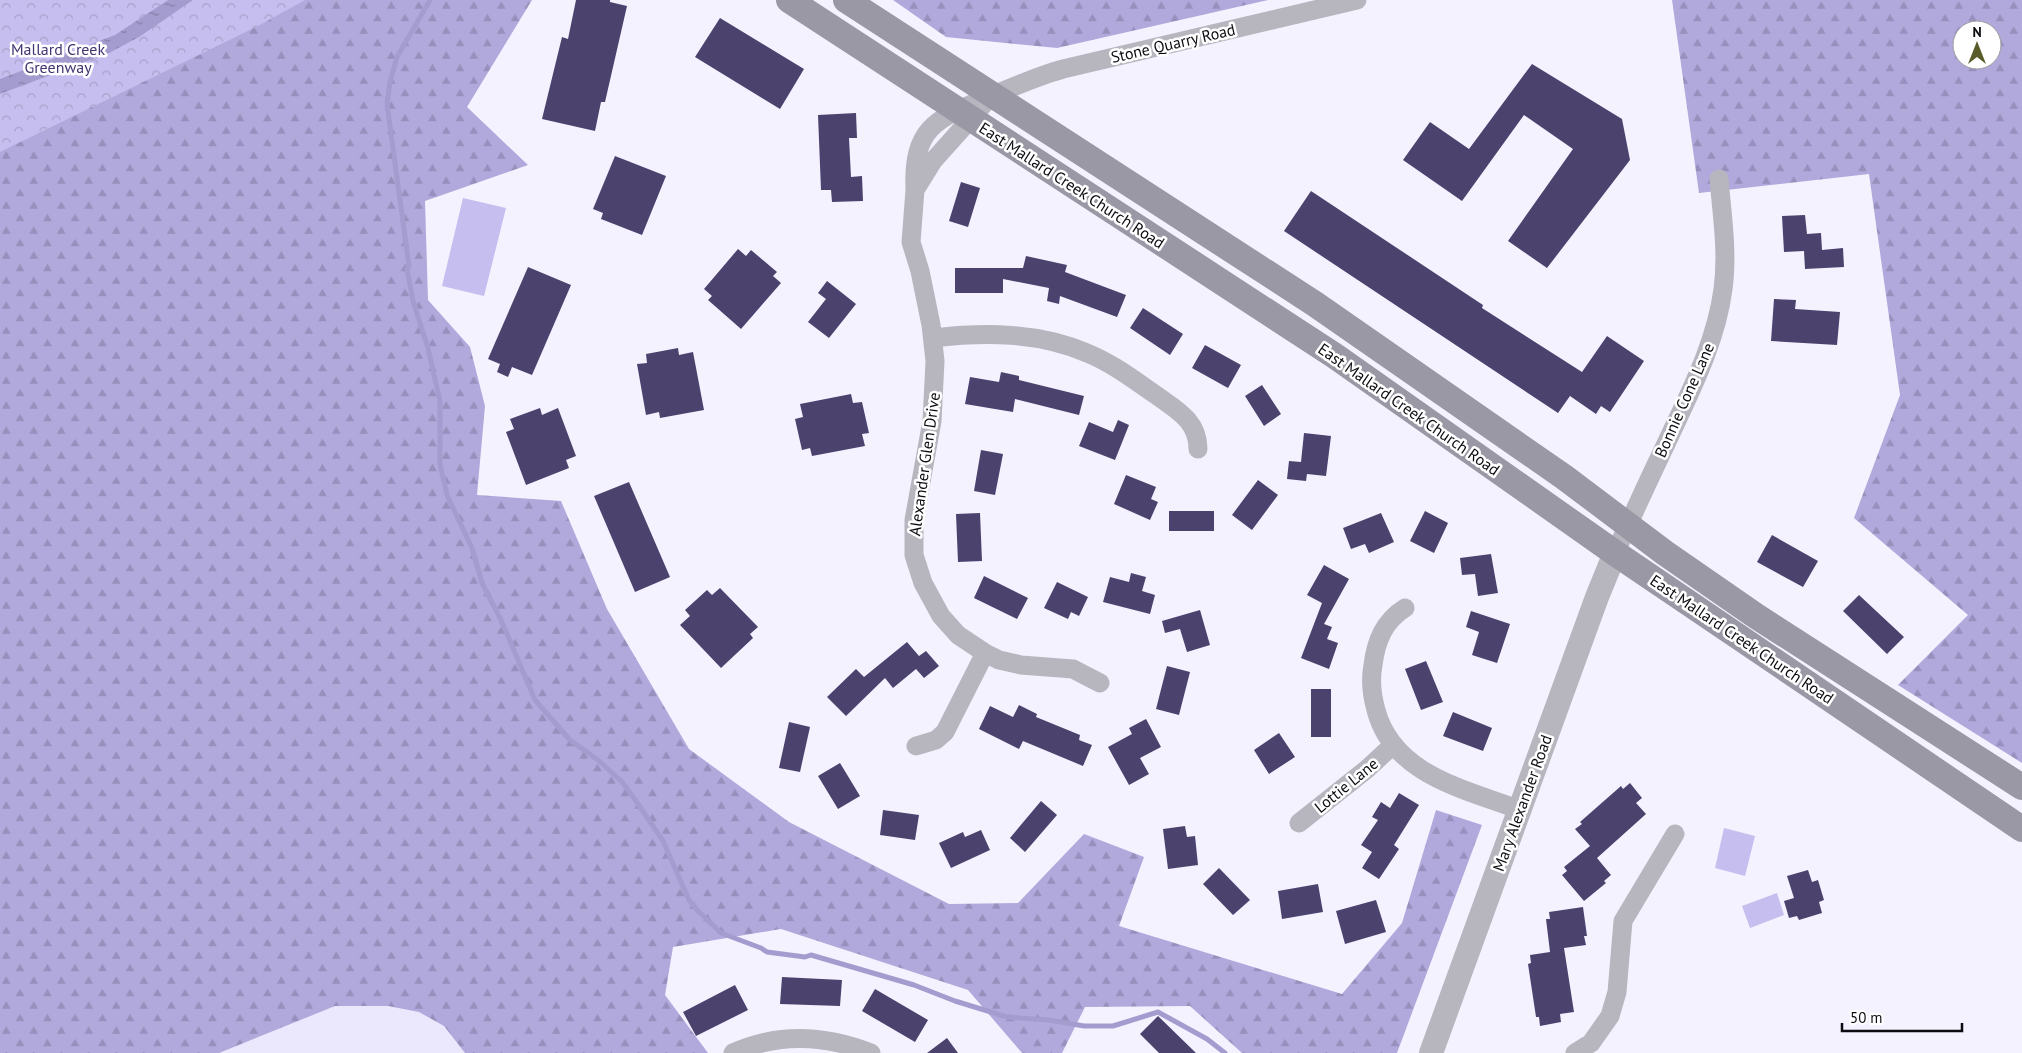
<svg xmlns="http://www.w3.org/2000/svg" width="2022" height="1053" viewBox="0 0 2022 1053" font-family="'PT Sans',sans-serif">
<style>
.built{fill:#ebe8fe}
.green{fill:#c5beee}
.forest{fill:url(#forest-firs);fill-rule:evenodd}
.park{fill:url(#park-crowns)}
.water{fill:url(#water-ripples)}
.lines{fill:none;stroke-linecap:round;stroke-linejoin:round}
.stream{stroke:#a49cce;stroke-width:5}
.building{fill:#4b426e}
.minor{stroke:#b7b6bf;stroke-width:19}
.tertiary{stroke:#b7b6bf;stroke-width:24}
.secondary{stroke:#9a98a5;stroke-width:26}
.labels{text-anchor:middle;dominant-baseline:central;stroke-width:5;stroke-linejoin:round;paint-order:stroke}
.street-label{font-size:16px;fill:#0c0b11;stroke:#fff}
.park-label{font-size:16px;fill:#443572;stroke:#fff}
</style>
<defs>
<pattern id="forest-firs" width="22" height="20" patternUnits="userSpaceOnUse" patternTransform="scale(1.25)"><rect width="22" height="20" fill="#b1a9dc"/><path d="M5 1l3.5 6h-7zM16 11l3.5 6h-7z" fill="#9790bc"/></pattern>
<pattern id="park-crowns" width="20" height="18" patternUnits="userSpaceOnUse" patternTransform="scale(1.25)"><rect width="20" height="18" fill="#c5beee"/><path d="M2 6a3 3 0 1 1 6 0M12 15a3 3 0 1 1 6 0" fill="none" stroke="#a8a2cb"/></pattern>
<pattern id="water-ripples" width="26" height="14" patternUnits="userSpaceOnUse" patternTransform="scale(1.25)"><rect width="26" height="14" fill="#a49cce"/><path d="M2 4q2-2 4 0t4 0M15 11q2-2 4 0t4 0" fill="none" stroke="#847da6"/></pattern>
</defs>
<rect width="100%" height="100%" fill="#f4f2ff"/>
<path class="built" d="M665 995 708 1053H0L108 1003Z"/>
<path class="green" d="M463 198 506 208 484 296 442 286Z
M1724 828 1755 836 1745 876 1715 868Z
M1777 893 1784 915 1750 928 1742 906Z"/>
<path class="forest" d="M0 0H532L467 107 528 165 425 201 428 300 470 347 485 406 477 495 561 501 607 609 689 749 789 822 949 904 1018 903 1084 834 1144 857 1119 926 1342 994 1402 923 1436 810 1482 825 1397 1053H1242L1190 1006 1085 1007 1062 1053H1022L968 990 781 929 673 947 665 995 708 1053H465L444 1026 419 1012 388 1006H335L219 1053H0Z
M893 0H1268L1057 48 946 37Z
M1672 0H2022V763L1898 685 1968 615 1854 518 1900 395 1869 174 1699 193ZM1962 30H1992V60H1962Z"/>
<path class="park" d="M0 0H305L258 26 0 152Z"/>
<path class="water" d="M168 0H193L139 37 109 53 0 94V79L115 35Z"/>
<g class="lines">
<path class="stream" d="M430 0 397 57 390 82 387 104 409 266 407 269 413 301 428 348 440 401V464L447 495 472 548 482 583 501 620 535 700 570 740 598 760 622 782 636 801 663 841 689 900 698 911 721 933 761 948 767 952 805 957 811 955 914 985 955 1001 1007 1017 1049 1020 1084 1026H1113L1158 1012 1207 1039 1225 1053"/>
</g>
<path class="building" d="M576 0H610V2L627 6 605 102H601L595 131 542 119 562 37 568 39Z
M720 18 804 69 780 109 695 57Z
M1532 64 1622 119 1630 160 1547 268 1508 241 1573 149 1524 115 1462 201 1403 160 1430 122 1469 149Z
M856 113 857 138H849L851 177 862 176 863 201 832 202 831 190H821L818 115Z
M615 156 666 176 642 235 601 219 603 213 593 209Z
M961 182 980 188 968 227 949 221Z
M1311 191 1483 305 1482 308 1582 372 1607 336 1644 361 1610 412 1601 406 1596 414 1570 396 1558 413 1284 231Z
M1805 215 1807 234 1821 233 1822 250 1843 248 1844 267 1805 269 1804 251 1784 252 1782 216Z
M738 249 746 256 751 250 777 272 773 276 781 283 741 329 708 300 712 296 704 289Z
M1026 256 1067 265 1065 272 1126 295 1117 317 1060 296 1059 304 1047 301 1049 288 1003 279V293H955V268H1023Z
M528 267 571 285 532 375 512 367 508 377 497 372 500 364 488 359Z
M827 281 856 304 829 338 808 322 826 299 818 293Z
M1774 299 1796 300 1795 309 1840 312 1837 345 1771 341Z
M1143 308 1183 334 1170 355 1130 328Z
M1205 345 1241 365 1228 388 1192 368Z
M678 348 679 355 693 352 704 410 660 418 659 412 646 415 637 364 647 363 646 354Z
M1001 372 1019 376V380L1084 396 1079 415 1015 399 1013 412 965 404 970 377 999 382Z
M1262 385 1281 414 1264 426 1245 396Z
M851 394 853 403 862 402 869 433 862 434 865 446 812 456 810 448 802 450 795 419 803 417 800 404Z
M540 408 542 415 558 408 576 456 566 460 569 468 526 485 506 432 514 429 510 419Z
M1118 420 1129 425 1115 460 1079 446 1089 422 1113 432Z
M1304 433 1331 436 1326 476 1307 474 1306 481 1287 479 1289 461 1301 462Z
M981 450 1003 454 995 495 974 491Z
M1126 475 1156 487 1151 499 1158 502 1150 520 1114 504Z
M1258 480 1278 495 1252 530 1232 515Z
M629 482 670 577 635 592 594 496Z
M1169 511H1214V531H1169Z
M1425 511 1448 523 1434 553 1410 541Z
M980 513 982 561 958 562 956 514Z
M1381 513 1394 542 1369 553 1365 544 1351 549 1343 528Z
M1772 535 1818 561 1803 587 1757 562Z
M1491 554 1498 593 1478 596 1475 574 1462 575 1460 558Z
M1324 565 1349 579 1324 624 1332 627 1327 639 1338 643 1329 669 1301 658 1322 603 1307 595Z
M1131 573 1146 577 1142 591 1155 595 1150 614 1103 602 1110 577 1129 582Z
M984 576 1028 598 1017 619 974 598Z
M1057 582 1088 597 1079 616 1071 612 1068 619 1044 608Z
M720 588 758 627 750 634 753 638 721 668 680 625 690 616 685 610 707 590 712 595Z
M1859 595 1904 637 1887 654 1843 611Z
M1200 610 1210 645 1187 652 1180 629 1165 633 1162 621Z
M1471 611 1510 624 1497 663 1472 655 1479 632 1466 627Z
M907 642 919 656 926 651 939 666 924 678 916 669 893 688 885 678 846 716 827 697 856 669 864 677Z
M1426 661 1443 702 1421 710 1405 669Z
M1167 666 1190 672 1179 715 1156 709Z
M1311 689H1331V737H1311Z
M1019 705 1037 714 1036 717 1080 735 1079 740 1092 745 1083 766 1023 741 1019 749 979 729 990 706 1013 717Z
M1453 712 1492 728 1483 751 1443 736Z
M1146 719 1161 747 1140 758 1149 774 1129 785 1108 747 1132 734 1129 728Z
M789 722 810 727 800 772 779 768Z
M1279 733 1295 757 1269 774 1254 750Z
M840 763 860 796 838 809 818 776Z
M1630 783 1642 798 1636 803 1646 814 1597 858 1611 875 1604 881 1606 883 1584 901 1562 875 1567 871 1564 867 1590 846 1575 829 1582 824 1580 822 1621 786 1623 789Z
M1399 793 1419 805 1394 845 1399 849 1379 879 1362 868 1372 852 1361 845 1378 820 1372 817 1381 802 1390 808Z
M1041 801 1057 815 1025 852 1010 838Z
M883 810 919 815 915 840 880 835Z
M1185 826 1187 837 1195 836 1198 865 1168 869 1163 829Z
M981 830 990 850 951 868 939 843 963 832 965 837Z
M1219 868 1250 900 1233 915 1203 884Z
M1808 870 1812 882 1818 880 1824 900 1819 902 1822 913 1799 920 1797 916 1789 918 1784 901 1794 898 1787 876Z
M1318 884 1323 912 1282 919 1278 891Z
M1376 900 1386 932 1345 944 1336 911Z
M1583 907 1587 936H1584L1586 945 1564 948 1574 1012 1560 1014 1561 1022 1540 1026 1539 1017H1536L1528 964 1531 963 1530 955 1550 952 1546 919H1550L1549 912Z
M782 977 842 980 840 1006 780 1004Z
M735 985 748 1010 696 1036 683 1012Z
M875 989 928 1020 915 1042 862 1011Z
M1158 1016 1196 1053H1159L1140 1034Z
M947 1038 958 1053H927Z"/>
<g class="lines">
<path class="minor" d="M992 95 933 161 915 190C912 125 939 118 991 96 1015 86 1038 76 1063 69L1357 0
M915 190 911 242 920 271 931 325 935 361 932 421 914 520V555L923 583 941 616 958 635 985 653 999 660 1021 665 1073 669 1100 683
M933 338C985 332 1038 332 1087 353 1112 363 1134 380 1156 395 1177 410 1198 421 1198 449
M1615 553C1632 517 1648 481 1665 446 1688 396 1716 344 1723 289 1728 253 1722 215 1719 179
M1405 608C1384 621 1376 641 1373 665 1370 681 1372 696 1376 710 1393 775 1465 789 1520 810
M916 746 936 740 945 732 985 653
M1299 823 1367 769 1393 745
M733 1053C779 1032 825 1035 871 1053
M1575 1053 1591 1043 1610 1016 1617 992 1623 921 1675 834"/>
<path class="tertiary" d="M1431 1053 1597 597 1615 553"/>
<path class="secondary" d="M789 0 1335 356 1615 553 2022 829
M846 0 1315 304 1564 477 1665 553 1756 616 2022 787"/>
</g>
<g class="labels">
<g class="street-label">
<text transform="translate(1173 43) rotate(-13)">Stone Quarry Road</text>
<text transform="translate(1072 185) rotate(33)">East Mallard Creek Church Road</text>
<text transform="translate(1684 400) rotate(-66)">Bonnie Cone Lane</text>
<text transform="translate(1409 409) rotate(35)">East Mallard Creek Church Road</text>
<text transform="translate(924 464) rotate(-82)">Alexander Glen Drive</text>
<text transform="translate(1742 639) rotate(34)">East Mallard Creek Church Road</text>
<text transform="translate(1346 785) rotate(-39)">Lottie Lane</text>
<text transform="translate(1522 803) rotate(-70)">Mary Alexander Road</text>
</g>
<g class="park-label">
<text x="58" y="49">Mallard Creek<tspan x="58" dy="18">Greenway</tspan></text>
</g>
</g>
<g transform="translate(1977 45)"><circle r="24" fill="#ffffff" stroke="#9e9da0"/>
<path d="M0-4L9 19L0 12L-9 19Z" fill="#595c29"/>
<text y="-8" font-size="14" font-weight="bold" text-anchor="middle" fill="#0c0b11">N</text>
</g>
<path d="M1842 1023v8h120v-8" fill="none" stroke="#0c0b11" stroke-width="2.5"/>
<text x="1850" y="1023" font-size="15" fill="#0c0b11" stroke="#ffffff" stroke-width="4" paint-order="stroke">50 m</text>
</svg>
